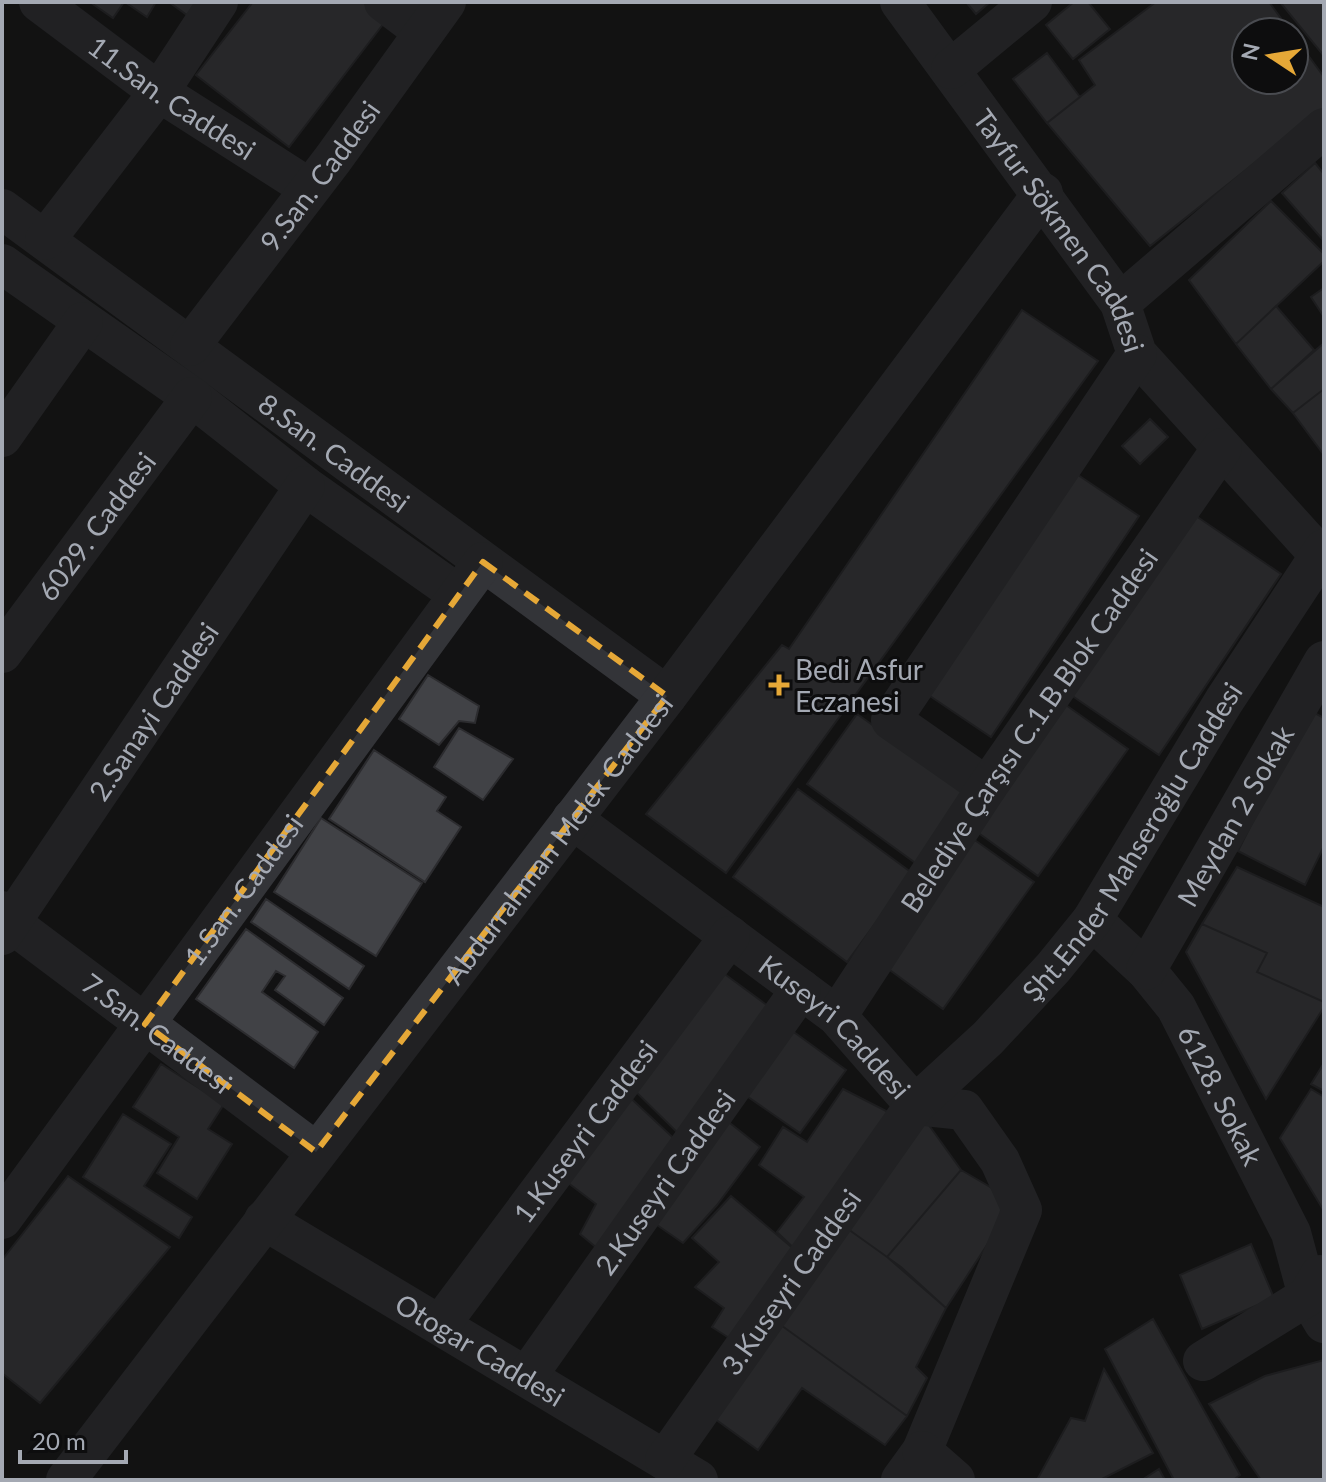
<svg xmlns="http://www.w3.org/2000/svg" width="1326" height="1482" viewBox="0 0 1326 1482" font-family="Lato,sans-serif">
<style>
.building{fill:#414246;stroke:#2c2c2f;stroke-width:2}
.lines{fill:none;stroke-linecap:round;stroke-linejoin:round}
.minor{stroke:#333438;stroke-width:40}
.marked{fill:none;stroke:#e6a837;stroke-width:6;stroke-dasharray:16 10;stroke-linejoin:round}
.poi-dot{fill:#e6a837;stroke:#0d0d0e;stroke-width:3}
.labels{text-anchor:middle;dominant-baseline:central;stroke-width:6;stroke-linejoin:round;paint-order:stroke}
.street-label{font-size:28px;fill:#a4a9b3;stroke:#0d0d0e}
.poi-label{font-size:28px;fill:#a4a9b3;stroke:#0d0d0e;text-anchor:start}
</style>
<rect width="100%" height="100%" fill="#121213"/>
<path class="building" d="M90 2H124L113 18Z
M125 2H156L147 17Z
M169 2H197L187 15Z
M253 2H365L387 19 289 147 196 75Z
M966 2H990L976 14Z
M1074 2H1088L1110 29 1073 59 1046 25Z
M1156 2H1269L1291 32H1246V80H1294V36L1324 77V108L1150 246 1047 123 1095 85 1079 60Z
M1280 2H1324V56Z
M1047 53 1080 97 1047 123 1013 79Z
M1315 163 1324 174V241L1282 193Z
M1271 201 1324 254V261L1236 344 1189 280Z
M1324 288V317L1311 297Z
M1276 306 1314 350 1271 389 1236 344Z
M1022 310 1098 361 726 873 646 814 782 645 789 649Z
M1324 343V389L1293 413 1271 389Z
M1324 389V455L1293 413Z
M1150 419 1168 437 1140 464 1122 446Z
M1075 473 1139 516 991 737 927 694Z
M1193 514 1281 574 1159 755 1071 695Z
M428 675 479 706 475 723 459 721 439 745 399 719Z
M1063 703 1128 749 1038 876 973 829Z
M1309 710 1324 718V846L1305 885 1238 851Z
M857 714 972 796 921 867 807 784Z
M459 728 513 759 483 800 434 767Z
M374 750 446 797 437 811 461 827 425 882 329 819Z
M798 789 912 873 847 962 733 877Z
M321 818 422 883 376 956 274 892Z
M969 836 1034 882 943 1009 879 962Z
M1237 867 1324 907V1002L1257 972 1267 953 1202 924Z
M266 899 364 966 349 989 251 922Z
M1202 924 1267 953 1257 972 1324 1002V1007L1266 1099 1186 952Z
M246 929 343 998 324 1025 275 990 285 976 276 971 262 992 318 1032 294 1068 196 999Z
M715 967 772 1009 684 1139 627 1083Z
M791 1030 846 1070 800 1133 741 1092Z
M1324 1063V1091L1311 1084Z
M161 1064 224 1104 208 1129 232 1144 197 1199 157 1173 179 1137 133 1107Z
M843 1089 898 1117 802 1256 777 1232 804 1197 759 1165 783 1127 807 1142Z
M1311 1089 1324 1097V1211L1280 1138Z
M623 1091 683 1147 603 1253 580 1234 596 1204 559 1176Z
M123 1114 171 1144 144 1186 192 1217 179 1238 83 1177Z
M721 1116 760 1147 717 1205 683 1243 647 1218Z
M923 1117 961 1170 887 1257 841 1224Z
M961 1170 1002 1194 1000 1225 946 1308 887 1257Z
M68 1176 170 1247 40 1403 2 1373V1260Z
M731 1196 802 1256 740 1345 712 1327 724 1308 695 1287 719 1262 692 1238Z
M841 1224 901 1267 946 1308 916 1367 927 1378 907 1416 778 1323Z
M1251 1244 1274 1298 1202 1329 1180 1275Z
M1153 1319 1240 1475 1233 1480H1174L1105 1349Z
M778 1323 907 1416 885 1445 802 1388 758 1450 711 1416Z
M1324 1360V1480H1261L1209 1404 1265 1376Z
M1104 1369 1153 1453 1100 1480H1037L1071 1418 1085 1421Z
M1159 1469 1165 1480H1142Z"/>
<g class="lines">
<g class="minor">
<path id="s1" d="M39 2 159 92 309 188"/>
<path d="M384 2 424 32"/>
<path id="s2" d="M900 2 1120 303 1137 354 1324 560"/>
<path d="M951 69 1032 2"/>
<path id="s3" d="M2 209 667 696"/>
<path d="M45 240 159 92 218 2"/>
<path d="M2 264 192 397 305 486 458 594"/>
<path d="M1120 303 1324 128"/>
<path id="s4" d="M190 346 333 159 446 2"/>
<path d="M2 437 83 322"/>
<path id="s5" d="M2 653 192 397"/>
<path d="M987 787 891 720 1137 354"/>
<path id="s6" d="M572 819 837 1016 915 1105 964 1110 1000 1161 1022 1210 922 1451 901 1480"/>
<path id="s7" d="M2 911 11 923 316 1152"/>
<path id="s8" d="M1092 920 1146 970 1176 1007 1291 1233 1308 1296 1324 1323"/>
<path id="s9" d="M2 935 305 486"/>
<path id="s10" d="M1146 970 1324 661"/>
<path id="s11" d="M837 1016 987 787 1222 448"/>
<path id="s12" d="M2 1219 483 562"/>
<path id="s13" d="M264 1220 698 1480"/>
<path id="s14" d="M440 1325 730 936"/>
<path d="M1203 1361 1308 1296 1320 1275"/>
<path id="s15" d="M527 1376 801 989"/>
<path d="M922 1451 955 1480"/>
<path id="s16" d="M665 1460 915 1105 988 1038 1053 968 1092 920 1224 701 1324 549"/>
<path id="s17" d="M66 1480 667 696 1043 193"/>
</g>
</g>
<path d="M0 0H1326V1482H0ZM483 562 667 696 316 1152 145 1024Z" fill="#121213" fill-opacity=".55" fill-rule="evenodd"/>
<path class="marked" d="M483 562 667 696 316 1152 145 1024Z"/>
<path class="poi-dot" d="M775 673h8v8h8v8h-8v8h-8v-8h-8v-8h8z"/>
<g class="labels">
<g class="street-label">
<text stroke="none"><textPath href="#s1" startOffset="164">11.San. Caddesi</textPath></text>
<text stroke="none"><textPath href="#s4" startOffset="214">9.San. Caddesi</textPath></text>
<text stroke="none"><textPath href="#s2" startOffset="280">Tayfur Sökmen Caddesi</textPath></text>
<text stroke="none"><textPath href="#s3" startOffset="412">8.San. Caddesi</textPath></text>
<text stroke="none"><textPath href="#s5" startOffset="158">6029. Caddesi</textPath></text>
<text stroke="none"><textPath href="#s9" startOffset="270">2.Sanayi Caddesi</textPath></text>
<text stroke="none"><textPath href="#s11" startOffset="344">Belediye Çarşısı C.1.B.Blok Caddesi</textPath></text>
<text stroke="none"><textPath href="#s10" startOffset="178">Meydan 2 Sokak</textPath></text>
<text stroke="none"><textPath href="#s17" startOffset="808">Abdurrahman Melek Caddesi</textPath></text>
<text stroke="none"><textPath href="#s16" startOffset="778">Şht.Ender Mahseroğlu Caddesi</textPath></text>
<text stroke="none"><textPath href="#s12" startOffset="408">1.San. Caddesi</textPath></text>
<text stroke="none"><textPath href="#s6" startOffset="336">Kuseyri Caddesi</textPath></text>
<text stroke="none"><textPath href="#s7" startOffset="198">7.San. Caddesi</textPath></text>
<text stroke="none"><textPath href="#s8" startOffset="220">6128. Sokak</textPath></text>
<text stroke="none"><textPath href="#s14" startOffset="242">1.Kuseyri Caddesi</textPath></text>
<text stroke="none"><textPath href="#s15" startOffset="238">2.Kuseyri Caddesi</textPath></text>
<text stroke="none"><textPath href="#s16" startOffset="218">3.Kuseyri Caddesi</textPath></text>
<text stroke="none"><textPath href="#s13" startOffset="252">Otogar Caddesi</textPath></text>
</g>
<g class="poi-label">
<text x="795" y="669">Bedi Asfur<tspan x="795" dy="32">Eczanesi</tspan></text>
</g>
</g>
<rect width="1326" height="1482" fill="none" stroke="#a4a9b3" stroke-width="8"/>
<g transform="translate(1270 56) rotate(282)"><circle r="38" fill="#0d0d0e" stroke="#494b50" stroke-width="2"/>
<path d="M0-6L14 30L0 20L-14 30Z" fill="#e6a837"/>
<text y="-12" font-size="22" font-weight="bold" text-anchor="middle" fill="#a4a9b3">N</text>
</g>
<path d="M20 1450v12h106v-12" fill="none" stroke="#a4a9b3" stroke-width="4"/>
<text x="32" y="1450" font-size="24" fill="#a4a9b3" stroke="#0d0d0e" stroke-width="6" paint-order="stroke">20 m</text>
</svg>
